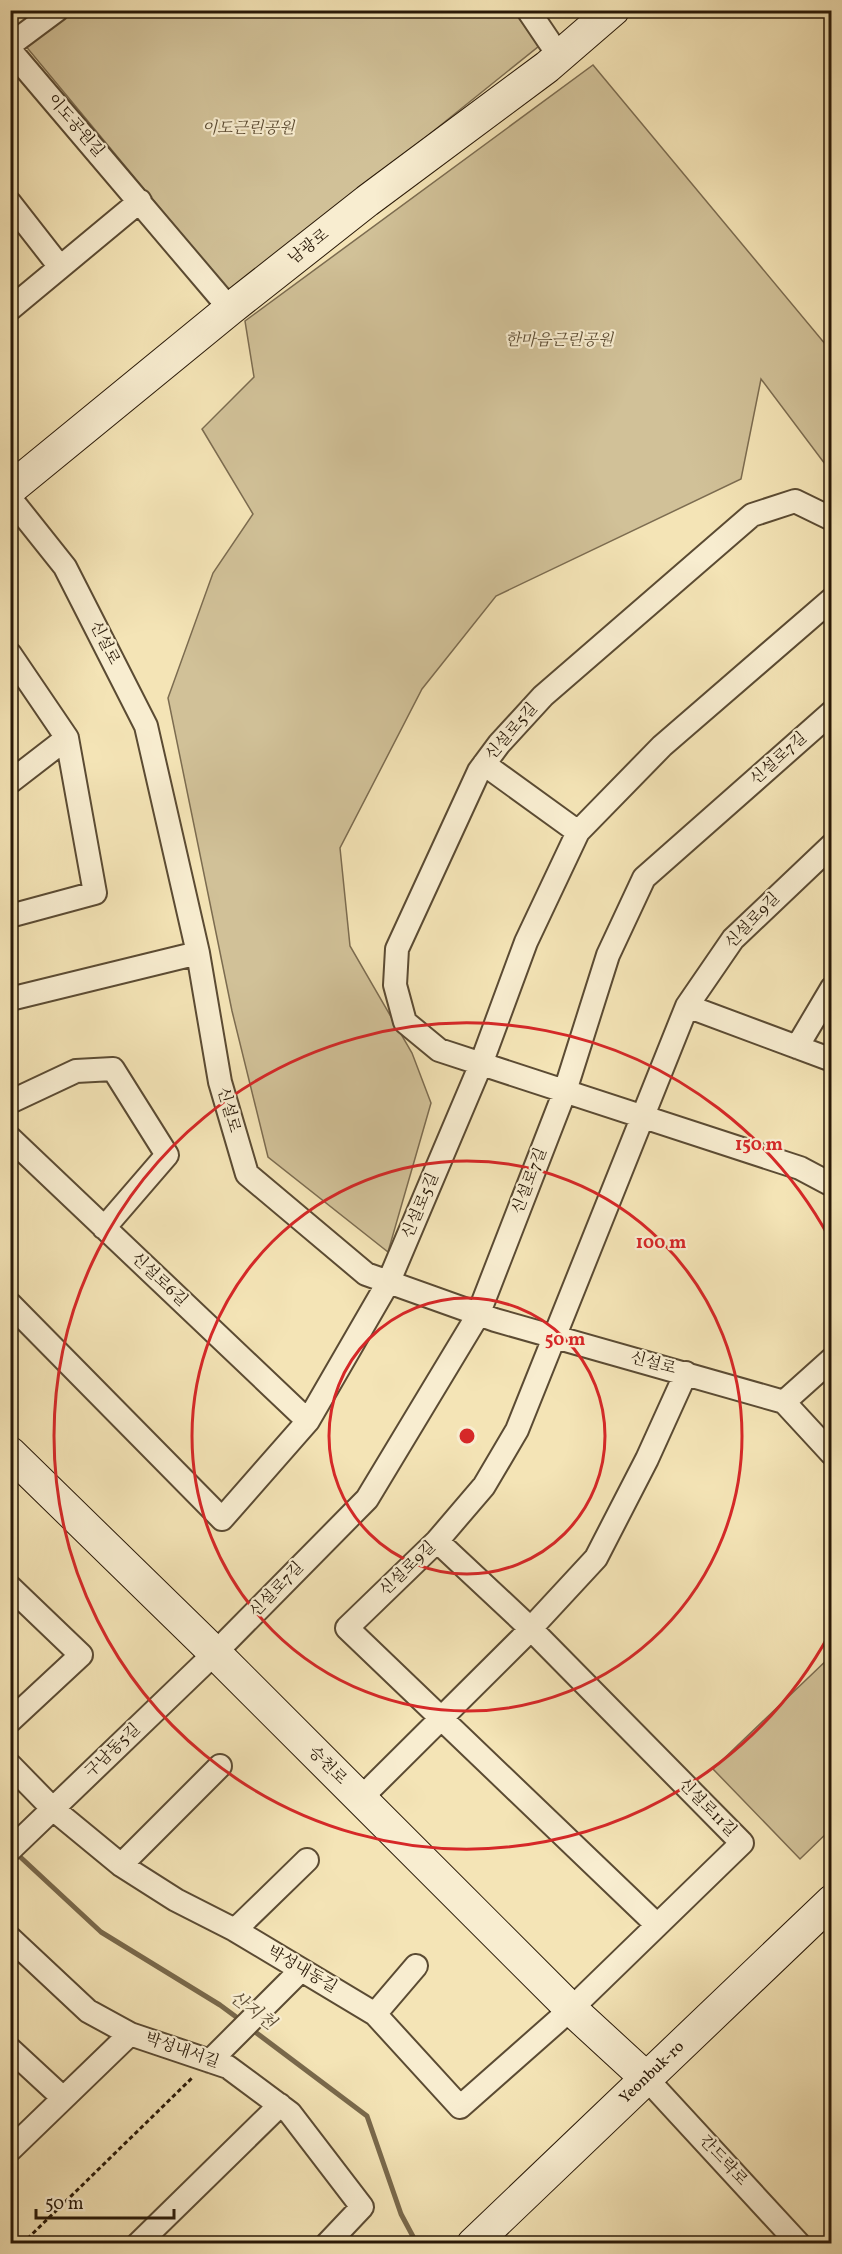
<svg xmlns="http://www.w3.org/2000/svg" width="842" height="2254" viewBox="0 0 842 2254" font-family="Vollkorn,'Noto Serif KR',serif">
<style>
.green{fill:#d1c198;stroke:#7c6c50;stroke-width:1.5}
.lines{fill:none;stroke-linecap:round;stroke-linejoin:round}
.stream{stroke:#79694c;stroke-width:5}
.minor-casing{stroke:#5b4b33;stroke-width:26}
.secondary-casing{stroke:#281807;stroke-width:34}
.path{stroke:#281807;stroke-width:3;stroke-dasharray:4.5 3;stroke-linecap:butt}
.minor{stroke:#f8edd0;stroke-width:22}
.secondary{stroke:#f8edd0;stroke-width:32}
.ring{fill:none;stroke:#d62828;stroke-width:3}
.labels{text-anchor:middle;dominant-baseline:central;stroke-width:4.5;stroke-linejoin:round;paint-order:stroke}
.street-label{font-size:16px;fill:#281807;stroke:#f8edd0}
.park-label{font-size:16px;font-style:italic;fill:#5b4b32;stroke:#f8edd0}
.water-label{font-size:18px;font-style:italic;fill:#5e4e35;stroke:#f8edd0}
.centre{fill:#d62828;stroke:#f8edd0;stroke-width:3}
.ring-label{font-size:18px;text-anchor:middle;font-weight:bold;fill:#d62828;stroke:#f8edd0;stroke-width:4.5;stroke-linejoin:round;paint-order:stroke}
</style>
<rect width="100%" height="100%" fill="#f4e4b6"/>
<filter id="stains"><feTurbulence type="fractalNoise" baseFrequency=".00333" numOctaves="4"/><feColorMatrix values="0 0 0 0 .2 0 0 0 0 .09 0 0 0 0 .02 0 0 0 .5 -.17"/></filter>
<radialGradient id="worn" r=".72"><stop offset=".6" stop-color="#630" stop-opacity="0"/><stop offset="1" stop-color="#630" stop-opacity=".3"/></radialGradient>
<path class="green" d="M513 10 539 46 231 294 24 44 70 11Z
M593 65 831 351V472L761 379 741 479 496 596 422 689 340 848 350 946 412 1053 431 1103 388 1252 268 1157 232 1011 168 698 213 573 253 514 202 429 254 377 245 321Z
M831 1656V1829L800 1859 713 1769Z"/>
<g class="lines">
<path class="stream" d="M16 1853 101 1932 220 2005 243 2022
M250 2028 367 2116 401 2214 417 2244"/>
<g class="minor-casing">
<path id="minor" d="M528 10 559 56
M10 45 57 10
M10 50 230 309
M10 203 60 267
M10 309 140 201
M10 498 65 567 146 726 198 953 220 1082 247 1174 366 1274 495 1320 784 1402 832 1454
M832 519 795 501 752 515 543 696 499 744 479 771 397 949 395 985 405 1022 439 1050 800 1168 832 1185
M10 654 67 738 95 893 10 916
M484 764 578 832
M10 782 67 738
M10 999 198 953
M687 1006 832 1060
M797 1047 832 988
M10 1102 76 1071 113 1069 167 1155 104 1228
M10 1138 308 1421
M10 1304 222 1519 308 1421 389 1281 481 1064 526 942 578 832 662 746 832 599
M784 1402 832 1359
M10 1587 81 1655 10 1721
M10 1765 53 1809 121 1865 176 1900 235 1930 375 2014 460 2107 571 2009 742 1843 530 1628 437 1541
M360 1799 521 1639 596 1558 647 1459 686 1373
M10 1850 215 1653 367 1499 478 1315 565 1091 608 955 644 878 832 712
M121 1865 220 1766
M657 1925 347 1628 437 1541 484 1486 517 1430 687 1006 733 939 832 845
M235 1930 307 1860
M10 1938 88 2011 130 2034 228 2067 290 2113 362 2207 327 2244
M375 2014 416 1966
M10 2049 63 2098
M210 2061 300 1971
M646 2078 799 2244
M10 2150 130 2034
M138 2244 280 2105"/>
</g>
<g class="secondary-casing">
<g id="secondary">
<path d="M10 489 230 309 367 201 547 67 613 10"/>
<path d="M10 1453 215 1653 571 2009 646 2078"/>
<path id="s1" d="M473 2244 832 1901"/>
</g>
</g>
<path class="path" d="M22 2244 193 2077"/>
<use href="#minor" class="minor"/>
<use href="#secondary" class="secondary"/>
</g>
<g class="ring">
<circle cx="467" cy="1436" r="138"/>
<circle cx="467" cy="1436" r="275"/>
<path d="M830 1633A413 413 0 1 1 830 1239"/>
</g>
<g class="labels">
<g class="street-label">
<text transform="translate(75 126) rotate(49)">이도공원길</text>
<text transform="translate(309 247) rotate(-38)">남광로</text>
<text transform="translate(104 643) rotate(63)">신설로</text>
<text transform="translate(512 732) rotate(-49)">신설로5길</text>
<text transform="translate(779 759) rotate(-42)">신설로7길</text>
<text transform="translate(753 921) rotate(-46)">신설로9길</text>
<text transform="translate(228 1110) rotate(74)">신설로</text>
<text transform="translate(530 1181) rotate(-69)">신설로7길</text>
<text transform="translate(421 1206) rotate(-67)">신설로5길</text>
<text transform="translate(159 1280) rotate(43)">신설로6길</text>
<text transform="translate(653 1364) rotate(15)">신설로</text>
<text transform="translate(408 1569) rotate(-44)">신설로9길</text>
<text transform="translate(277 1590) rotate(-46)">신설로7길</text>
<text transform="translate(113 1751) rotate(-44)">구남동5길</text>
<text transform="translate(327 1766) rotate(45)">승천로</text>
<text transform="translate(707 1808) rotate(45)">신설로11길</text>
<text transform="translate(302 1970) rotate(30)">박성내동길</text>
<text transform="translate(182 2051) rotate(19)">박성내서길</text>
<text stroke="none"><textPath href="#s1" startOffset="248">Yeonbuk-ro</textPath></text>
<text transform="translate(723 2161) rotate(47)">간드락로</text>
</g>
<g class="park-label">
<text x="248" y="129">이도근린공원</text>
<text x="559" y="341">한마음근린공원</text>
</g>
<g class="water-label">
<text transform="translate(252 2011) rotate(37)">산지천</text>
</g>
</g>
<circle cx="467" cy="1436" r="9" class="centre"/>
<g class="ring-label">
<text x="759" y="1150">150 m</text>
<text x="661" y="1248">100 m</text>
<text x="565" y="1345">50 m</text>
</g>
<rect width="842" height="2254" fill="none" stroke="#f4e4b6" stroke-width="36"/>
<rect x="12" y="12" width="818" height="2230" fill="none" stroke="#281807" stroke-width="3"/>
<rect x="18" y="18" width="806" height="2218" fill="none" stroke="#281807" stroke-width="1.5"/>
<path d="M36 2209v9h138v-9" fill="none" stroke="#281807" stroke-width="3"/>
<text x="45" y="2209" font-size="18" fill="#281807" stroke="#f8edd0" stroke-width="4.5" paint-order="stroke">50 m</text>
<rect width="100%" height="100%" filter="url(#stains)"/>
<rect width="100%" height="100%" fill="url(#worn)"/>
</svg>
